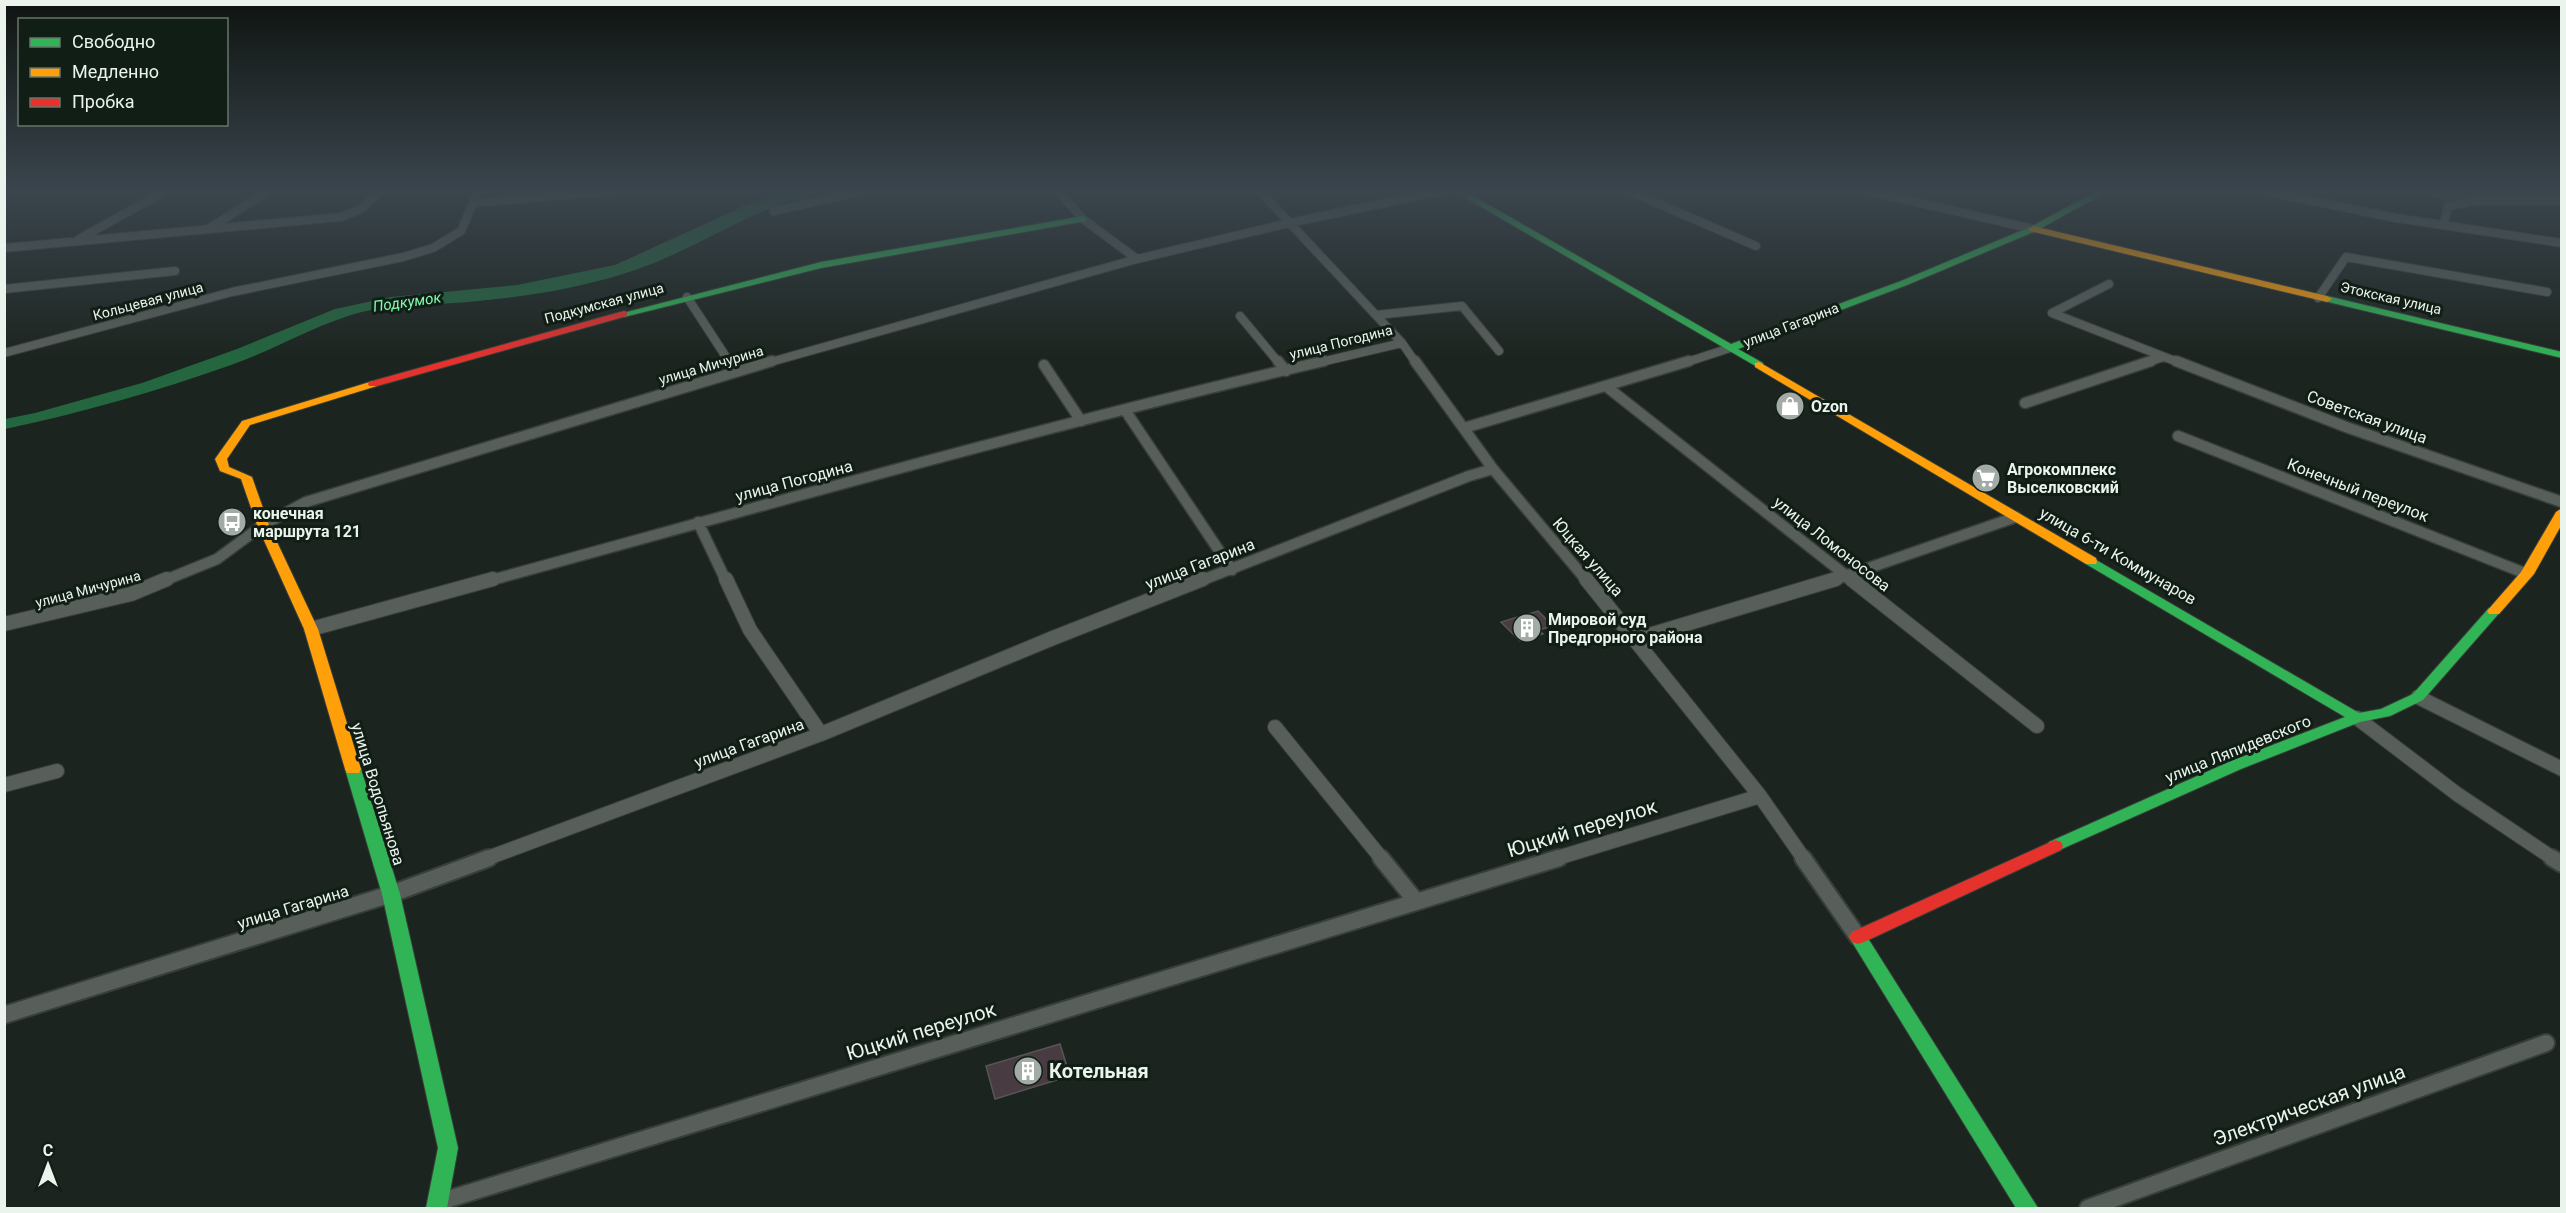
<svg xmlns="http://www.w3.org/2000/svg" width="2566" height="1213" viewBox="0 0 2566 1213" font-family="Roboto,sans-serif">
<style>
.water{fill:#23663f}
.lines{fill:none;stroke-linecap:round;stroke-linejoin:round}
.river{fill:#23663f;fill-rule:evenodd}
.building{fill:#483c42;stroke:#565655;stroke-width:1.5}
.street-far3-casing{stroke:#383f3a;stroke-width:10}
.street-far2-casing{stroke:#383f3a;stroke-width:13}
.street-far1-casing{stroke:#383f3a;stroke-width:16}
.street-casing{stroke:#383f3a;stroke-width:20}
.fast-casing{stroke:#383f3a;stroke-width:2}
.slow-casing{stroke:#383f3a;stroke-width:2}
.jam-casing{stroke:#383f3a;stroke-width:2}
.street-far3{stroke:#585e5a;stroke-width:8}
.street-far2{stroke:#585e5a;stroke-width:10}
.street-far1{stroke:#585e5a;stroke-width:14}
.street{stroke:#585e5a;stroke-width:16}
.fast{fill:#30b455;fill-rule:evenodd}
.slow{fill:#ff9f0a;fill-rule:evenodd}
.jam{fill:#e5322d;fill-rule:evenodd}
.labels{text-anchor:middle;dominant-baseline:central;stroke-width:6;stroke-linejoin:round;paint-order:stroke}
.far-street-label{font-size:14px;fill:#eaf4ed;stroke:#101e15}
.far-water-label{font-size:15px;font-style:italic;fill:#81faaf;stroke:#101e15}
.poi-label{font-size:16px;font-weight:bold;fill:#eaf4ed;stroke:#101e15;text-anchor:start}
.street-label{font-size:16px;fill:#eaf4ed;stroke:#101e15}
.near-street-label{font-size:20px;fill:#eaf4ed;stroke:#101e15}
.near-poi-label{font-size:20px;font-weight:bold;fill:#eaf4ed;stroke:#101e15;text-anchor:start}
</style>
<rect width="100%" height="100%" fill="#1c241f"/>
<path class="water" d="M830 190C760 203 703 246 638 269 586 287 532 296 478 301 434 306 391 302 348 316 308 329 271 351 231 365 158 391 81 413 5 429V419L35 413 142 383 237 349 335 309 391 297 517 285 615 265 742 207 784 191Z"/>
<g class="lines">
<path class="river" d="M2414 190 2562 191V201L2447 200 2416 194Z"/>
</g>
<path class="building" d="M1538 611 1553 626 1539 630 1543 634 1520 641 1501 622Z
M1060 1044 1070 1076 995 1099 986 1066Z"/>
<g class="lines">
<g class="street-far3-casing">
<path id="street-far3" d="M1057 190 1083 219 1137 259
M1259 190 1402 343 1416 363
M1627 190 1756 246
M1864 190 2033 229
M2260 190 2396 218 2562 243
M473 203 620 190
M774 211 866 190
M2444 223 2448 206 2474 201H2562
M208 229 270 190
M79 239 167 190
M4 248 341 217 361 209 382 190
M2109 284 2052 313 2180 363
M4 289 175 271
M687 297 730 363
M2318 298 2346 257 2547 292
M1376 315 1462 306 1499 351
M1240 316 1279 363
M4 353 232 292 403 257 433 248 461 231 477 194 481 190
M767 363 1137 259 1289 223 1446 190
M1317 363 1402 343
M1684 363 1730 348
M2146 363 2163 357"/>
</g>
<g class="street-far2-casing">
<path id="street-far2" d="M729 361 736 372
M1278 361 1286 371
M1415 361 1493 469 1587 581
M2176 361 2346 427 2562 502
M1044 365 1081 421
M1607 387 1853 581
M2025 403 2151 361
M1125 410 1232 570
M1464 428 1689 361
M2178 436 2527 574
M698 522 726 581
M163 581 217 559 263 525 306 502 772 361
M488 581C766 505 1043 426 1324 361
M1200 581 1469 476 1493 469
M1831 581 2016 517"/>
</g>
<g class="street-far1-casing">
<path id="street-far1" d="M726 579 750 630 821 734
M1586 579 1760 796 1804 859
M1851 579 2037 726
M4 624 131 594 167 579
M311 629 493 579
M1636 639 1836 579
M2418 697 2562 769
M2357 718 2457 794 2554 859
M1275 727 1382 859
M4 785 57 771
M485 859 821 734 1053 638 1203 579
M1554 859 1760 796"/>
</g>
<g class="street-casing">
<path id="street" d="M1381 858 1415 900
M1803 858 1858 937
M2552 858 2562 864
M4 1015 391 894 489 858
M439 1202 1559 858
M2088 1208 2546 1043"/>
</g>
<g class="fast-casing">
<path id="fast" d="M1452 190H1463L1731 344 1901 281 2030 227 2099 190H2110L2036 231 1907 285 1738 349 1763 363V367L1759 368Z
M1083 216 1087 219 1086 221 821 268 624 317 619 314 821 262Z
M2327 296 2562 352V358L2324 301V297Z
M2091 557 2359 713 2381 709 2413 694 2489 608H2499L2501 611 2423 700 2390 716 2360 722 2241 769 2055 852 2049 850 2047 846 2049 842 2231 761 2345 717 2086 564 2085 561Z
M353 764 359 765 361 769 400 894 458 1148 447 1208H426L438 1148 382 894 345 769 347 765Z
M1858 930 1864 932 2038 1208H2016L1852 942 1849 937 1852 932Z"/>
</g>
<g class="slow-casing">
<path id="slow" d="M2033 226 2327 296 2332 299 2327 302 2030 231 2029 229Z
M1759 362 2096 558 2097 561 2096 564H2086L1755 367V363Z
M373 381 378 384 377 386 250 425 227 459 229 467 252 477 269 525 318 629 361 769 359 773H347L345 769 304 629 257 525 241 479 220 471 215 459 242 421Z
M2562 508V524L2534 574 2499 614H2489L2487 611 2521 572 2556 512Z"/>
</g>
<g class="jam-casing">
<path id="jam" d="M624 311 627 312V316L377 386H369L368 384 369 382Z
M2055 840 2061 842 2063 846 2061 850 1864 942 1858 944 1852 942 1849 937 1852 932Z"/>
</g>
<use href="#street-far3" class="street-far3"/>
<use href="#street-far2" class="street-far2"/>
<use href="#street-far1" class="street-far1"/>
<use href="#street" class="street"/>
<use href="#fast" class="fast"/>
<use href="#slow" class="slow"/>
<use href="#jam" class="jam"/>
</g>
<linearGradient id="sky" x2="0" y2="1"><stop stop-color="#0f1411"/><stop offset="0.53" stop-color="#3a454d"/><stop offset="1" stop-color="#3a454d" stop-opacity="0"/></linearGradient>
<rect width="2566" height="360" fill="url(#sky)"/>
<defs>
<g id="shop-disc" transform="scale(1.5)"><circle r="9.5" fill="#a2aba5" stroke="#101e15"/><path d="M-5-2.5h2.3a2.7 3.5 0 0 1 5.4 0H5L5.5 6h-11ZM-1.5-2.5h3a1.5 2.3 0 0 0-3 0Z" fill="#fff"/></g>
<g id="supermarket-disc" transform="scale(1.5)"><circle r="9.5" fill="#a2aba5" stroke="#101e15"/><path d="M-6-5.5h2.5l.6 2H6L4.5 2H-2.5L-4.4-4H-6ZM-1.5 3.2a1.3 1.3 0 1 0 .1 0ZM3 3.2a1.3 1.3 0 1 0 .1 0Z" fill="#fff"/></g>
<g id="bus-disc" transform="scale(1.5)"><circle r="9.5" fill="#a2aba5" stroke="#101e15"/><path d="M-5-6H5V4H4V6H2V4H-2V6H-4V4H-5ZM-3.5-4V0h7V-4ZM-3.5 1.2v1.5H-2V1.2ZM2 1.2v1.5H3.5V1.2Z" fill="#fff"/></g>
<g id="building-disc" transform="scale(1.5)"><circle r="9.5" fill="#a2aba5" stroke="#101e15"/><path d="M-4-6H4V6H1V3H-1V6H-4ZM-2.5-4.3h1.7v1.8h-1.7ZM.8-4.3h1.7v1.8H.8ZM-2.5-1h1.7V.8h-1.7ZM.8-1h1.7V.8H.8Z" fill="#fff"/></g>
</defs>
<g fill-rule="evenodd">
<use href="#shop-disc" x="1790" y="406"/>
<use href="#supermarket-disc" x="1986" y="478"/>
<use href="#bus-disc" x="232" y="522"/>
<use href="#building-disc" x="1527" y="628"/>
<use href="#building-disc" x="1028" y="1071"/>
</g>
<g class="labels">
<g class="far-street-label">
<text transform="translate(2391 298) rotate(13)">Этокская улица</text>
<text transform="translate(148 301) rotate(-15)">Кольцевая улица</text>
<text transform="translate(604 303) rotate(-15)">Подкумская улица</text>
<text transform="translate(1791 325) rotate(-21)">улица Гагарина</text>
<text transform="translate(1341 342) rotate(-14)">улица Погодина</text>
<text transform="translate(711 365) rotate(-16)">улица Мичурина</text>
<text transform="translate(88 589) rotate(-15)">улица Мичурина</text>
</g>
<g class="far-water-label">
<text transform="translate(407 302) rotate(-8)">Подкумок</text>
</g>
<g class="poi-label">
<text x="1811" y="406">Ozon</text>
<text x="2007" y="469">Агрокомплекс<tspan x="2007" dy="18">Выселковский</tspan></text>
<text x="253" y="513">конечная<tspan x="253" dy="18">маршрута 121</tspan></text>
<text x="1548" y="619">Мировой суд<tspan x="1548" dy="18">Предгорного района</tspan></text>
</g>
<g class="street-label">
<text transform="translate(2367 417) rotate(20)">Советская улица</text>
<text transform="translate(794 481) rotate(-15)">улица Погодина</text>
<text transform="translate(2358 490) rotate(21)">Конечный переулок</text>
<text transform="translate(1832 544) rotate(38)">улица Ломоносова</text>
<text transform="translate(2118 556) rotate(30)">улица 6-ти Коммунаров</text>
<text transform="translate(1588 557) rotate(49)">Юцкая улица</text>
<text transform="translate(1200 564) rotate(-21)">улица Гагарина</text>
<text transform="translate(749 743) rotate(-20)">улица Гагарина</text>
<text transform="translate(2238 749) rotate(-22)">улица Ляпидевского</text>
<text transform="translate(378 794) rotate(73)">улица Водопьянова</text>
<text transform="translate(293 907) rotate(-17)">улица Гагарина</text>
</g>
<g class="near-street-label">
<text transform="translate(1582 828) rotate(-17)">Юцкий переулок</text>
<text transform="translate(921 1031) rotate(-17)">Юцкий переулок</text>
<text transform="translate(2309 1105) rotate(-20)">Электрическая улица</text>
</g>
<g class="near-poi-label">
<text x="1049" y="1071">Котельная</text>
</g>
</g>
<rect width="2566" height="1213" fill="none" stroke="#eaf4ed" stroke-width="12"/>
<rect x="18" y="18" width="210" height="108" fill="#101e15" stroke="#67746b" stroke-width="1.5"/>
<rect x="30" y="38" width="30" height="9" fill="#30b455" stroke="#67746b" stroke-width="1.5"/>
<text x="72" y="48" font-size="18" fill="#eaf4ed">Свободно</text>
<rect x="30" y="68" width="30" height="9" fill="#ff9f0a" stroke="#67746b" stroke-width="1.5"/>
<text x="72" y="78" font-size="18" fill="#eaf4ed">Медленно</text>
<rect x="30" y="98" width="30" height="9" fill="#e5322d" stroke="#67746b" stroke-width="1.5"/>
<text x="72" y="108" font-size="18" fill="#eaf4ed">Пробка</text>
<g transform="translate(48 1165)" stroke="#101e15" stroke-width="4.5" paint-order="stroke">
<path d="M0-4.5L10 22L0 15L-10 22Z" fill="#eaf4ed"/>
<text y="-9" font-size="16" font-weight="bold" text-anchor="middle" fill="#eaf4ed">С</text>
</g>
</svg>
